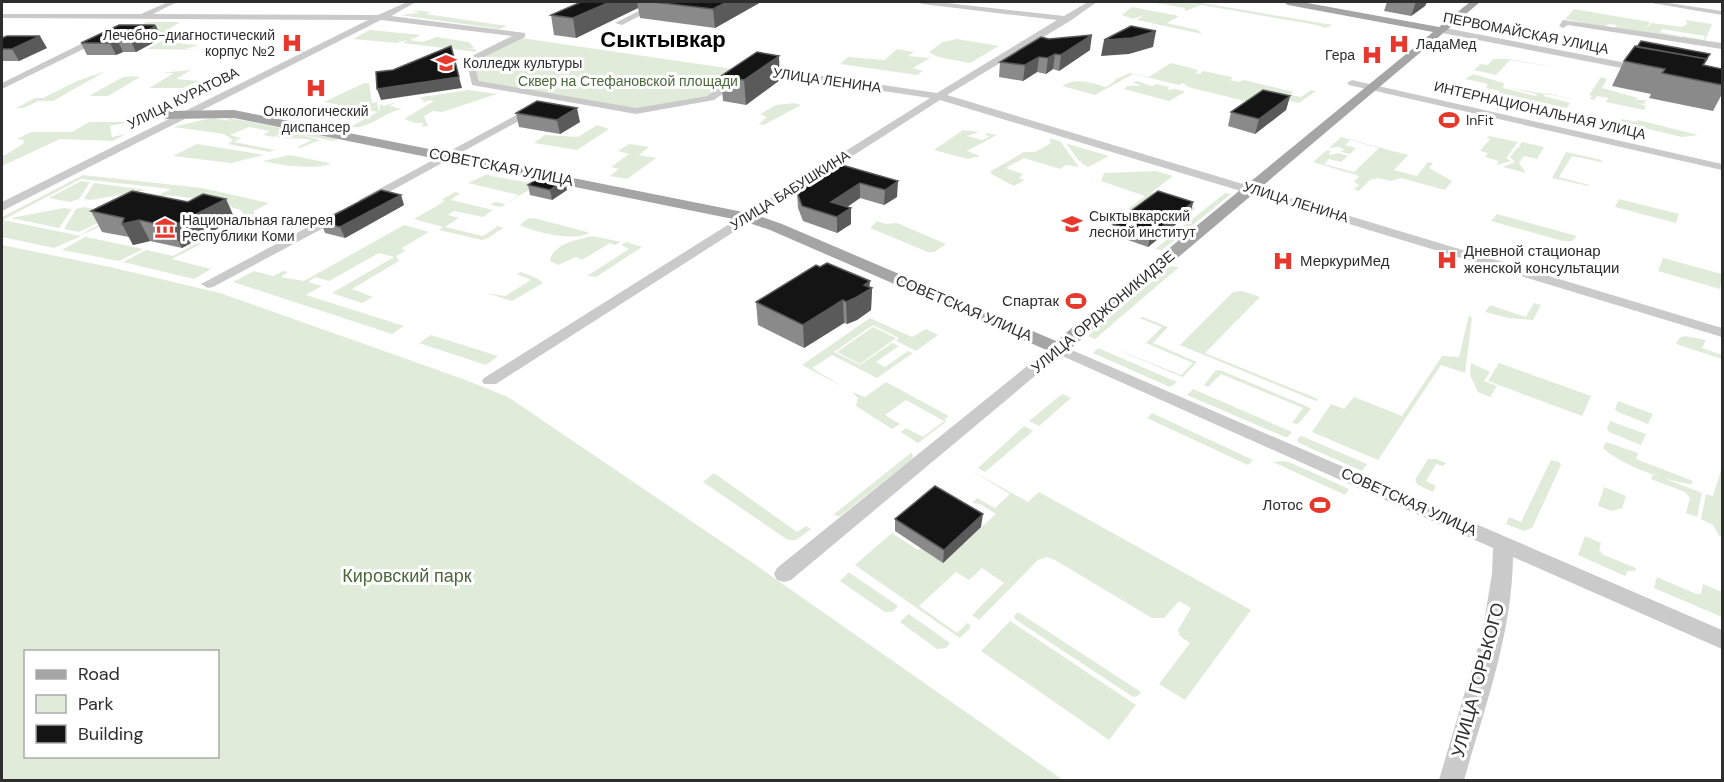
<svg xmlns="http://www.w3.org/2000/svg" width="1724" height="782" viewBox="0 0 1724 782" font-family="'DM Sans',sans-serif">
<style>
.green{fill:#e1ebda;fill-rule:evenodd}
.lines{fill:none;stroke-linecap:round;stroke-linejoin:round}
.minor{fill:#cacaca;fill-rule:evenodd}
.major{fill:#a5a5a5;fill-rule:evenodd}
.wall{fill:#8a8a8a}
.shaded-wall{fill:#5a5a5a}
.building{fill:#141414;stroke:#5a5a5a;stroke-width:1.5}
.labels{text-anchor:middle;dominant-baseline:central;stroke-width:6;stroke-linejoin:round;paint-order:stroke}
.far-street-label{font-size:14px;fill:#2d2d2d;stroke:#fff}
.far-poi-label{font-size:14px;fill:#2d2d2d;stroke:#fff;text-anchor:start}
.far-park-label{font-size:14px;fill:#4a693a;stroke:#fff}
.street-label{font-size:15px;fill:#2d2d2d;stroke:#fff}
.poi-label{font-size:15px;fill:#2d2d2d;stroke:#fff;text-anchor:start}
.near-park-label{font-size:18px;fill:#4a693a;stroke:#fff}
.near-street-label{font-size:18px;fill:#2d2d2d;stroke:#fff}
.far-town-label{font-size:22px;font-weight:bold;fill:#000;stroke:#fff}
</style>
<rect width="100%" height="100%" fill="#fff"/>
<path class="green" d="M1149 2H1196L1333 25 1325 28 1317 25 1201 5 1185 11V8Z
M1132 7 1179 16 1167 23 1198 30 1202 34 1137 20 1144 15 1133 19 1122 15Z
M1574 9 1650 22 1646 29 1651 23 1682 27 1687 24 1686 20 1712 24 1704 43 1680 39 1682 36 1704 40 1705 36 1662 29 1660 32 1679 36 1677 38 1614 29 1617 25 1609 24 1603 27 1565 19Z
M412 10 431 12 426 14 507 26 499 29 400 15 419 13Z
M147 22H180L168 30 198 32 181 44 199 45 185 49 199 50 147 49 171 36 123 34Z
M370 30 421 35 410 40 423 42 436 37 469 42 474 48H466L475 49 477 52 403 43 407 40 396 43 353 39Z
M521 38 740 70 743 71 712 95 634 109 480 83 473 61Z
M957 39 999 46 970 63 938 57 929 52 943 42Z
M897 49 914 52 908 56 930 58 913 68 923 71 917 75 840 64 848 57 885 60Z
M1493 59H1510L1560 68 1510 60 1496 75 1474 70 1480 64 1488 65Z
M1171 63 1198 70 1196 73 1199 74 1204 71 1231 77 1233 78 1230 80 1238 82 1244 80 1290 91 1293 92 1291 95 1301 97 1311 90 1316 91 1299 103 1273 97 1245 101 1188 87 1183 83 1179 85 1133 74 1095 95 1062 86C1075 77 1092 83 1106 87L1115 81 1114 80 1130 73 1149 77Z
M191 70 176 79 199 81 183 88H149L174 73H160Z
M106 71 53 101H38L24 108H16L35 98H43L77 81Z
M1473 74 1504 83 1503 88 1536 96 1537 94 1505 87 1574 99 1546 93 1544 96 1570 103 1567 108 1499 93 1500 91 1486 88 1488 84 1465 79Z
M134 76 140 77 108 96H89L123 77Z
M1601 77 1607 79 1602 88 1638 98 1635 100H1646L1644 104 1637 103 1646 106 1644 110 1606 102 1608 98 1597 96 1594 100 1590 99 1592 96 1589 95Z
M1137 81 1152 86 1157 84 1169 87 1168 90 1176 89 1185 92 1169 101 1124 89 1127 86H1141L1133 82Z
M364 83H369L372 103 377 102 379 113 380 104 384 106 396 102 389 106 402 109C384 112 369 130 350 127L378 112C366 109 357 114 345 112L350 107 324 102Z
M468 90 497 94 442 112 433 111 424 116 428 126 422 127 423 123H416L404 119 434 101 430 100 422 103 424 101 420 98 422 97Z
M794 103 801 105 764 125 759 124 767 117 760 114 776 105Z
M211 118 232 121 226 119 230 118 338 139 334 141 302 135 320 140 300 148 297 147 312 140C298 137 288 140 276 137L287 132 286 131 274 137 263 135 270 131 249 127 230 135 241 138 234 142 275 150 287 147 269 152 228 144 233 140 224 134 173 127Z
M1622 119 1637 122 1638 120 1698 135 1682 137 1620 122Z
M89 122H130L110 126 112 137 126 134 113 141 60 139 2 166V157L23 144 24 140 17 139 31 132H72Z
M597 125 609 129 577 150 534 143 545 135 578 137Z
M963 130 979 132 967 136 982 140 989 137 985 134 986 133 997 135 967 151 980 156 968 159 934 150Z
M1489 136 1518 142 1506 158 1511 161 1497 165 1499 161 1485 157 1488 153 1480 151 1490 139 1487 138Z
M1341 137 1408 155 1394 170 1417 176 1428 162 1433 163 1429 168 1452 181 1445 190 1401 178 1391 181 1378 178 1370 180 1359 191 1354 189 1359 185 1354 182 1359 176 1313 162 1327 150 1331 151 1329 154 1331 155 1339 153 1348 156 1341 162 1329 159 1324 164 1354 172 1379 148 1350 140 1345 145 1356 148 1350 154 1341 152 1344 149 1338 147 1329 148Z
M1049 138 1060 141 1079 167 1066 165 1060 169 1024 158 1006 168 1023 174 1019 178 1025 180 1014 186 991 174V171L1024 152H1035L1051 143Z
M1522 142 1544 147 1537 159 1524 156 1519 163 1526 173 1503 167 1515 162 1510 157 1518 147 1522 148 1519 146Z
M1066 143H1065L1109 156 1088 167 1081 163 1082 161H1079Z
M197 144 265 155 231 163 173 156Z
M629 144 649 147 639 155 656 158 627 179 610 176 619 169 611 167 629 154 618 151Z
M1566 152 1602 160 1601 162 1572 156 1559 177 1589 185 1588 186 1552 178Z
M290 155 329 163 330 164C317 170 277 165 263 161Z
M1156 171 1173 176 1151 193 1196 208 1191 212 1119 239 1109 235 1153 200 1147 198 1131 210 1128 209 1145 196 1101 181 1104 173Z
M487 174 491 176 538 184 501 207 490 205 495 202 506 204 519 195 468 183Z
M83 175 202 188 269 203 254 211V217L172 259 211 269 194 279 123 262 146 250 173 256 242 219 244 215 241 210 209 200 167 195 86 233H83L171 189 81 179 3 220 81 236 54 248 2 237V225L4 223 2 222V217Z
M81 181 90 182 79 199 70 202 49 198Z
M94 183 147 190 91 200 84 199Z
M455 192 460 193 451 200 493 210 483 217 454 211 448 215 459 218 445 227 483 236 497 227 495 225 503 228 488 238 482 240 439 230 443 227 414 219 445 201 441 200Z
M1225 193 1231 194 1162 250 1155 249Z
M1619 199 1679 214 1676 223 1615 207Z
M84 207 118 213 79 232 64 229 76 209Z
M64 208 72 209 59 228 11 218Z
M1497 214 1577 236 1572 241H1563L1491 221Z
M534 218 587 232 589 233C575 242 534 232 520 225L527 219Z
M877 221 886 224 897 223 946 244 934 252H928L870 228Z
M404 225 429 232 402 248 405 251 396 256 399 261 352 289 373 297 362 303 332 293 394 257 379 253 329 281 315 277 308 282 322 286 306 295 404 326 392 334 233 282 254 271 273 276 283 271 288 272 281 277 304 281Z
M593 236 621 242 615 245 610 243 582 260 576 257 558 265 550 261C552 244 579 239 593 236Z
M85 237H86L143 249 119 261 62 250Z
M626 242 642 247 596 277 587 276 629 249 621 245Z
M2 245 110 267 220 293 463 379 508 397 750 561 1063 780H2ZM26 652H218V756H26Z
M1663 258 1722 274 1720 289 1658 271Z
M1170 266 1179 267 1095 339 1088 336Z
M521 272 538 279 543 283 512 301 486 293 505 296 531 280 517 274Z
M1242 291 1260 297 1205 353 1318 399 1316 401 1180 345 1233 292Z
M1534 303 1541 305 1533 320 1509 318 1485 312 1490 305 1526 317Z
M1469 315 1472 318 1465 373 1441 365 1378 460 1312 432 1331 404 1344 409 1354 397 1402 416 1442 356 1459 357Z
M1143 317 1168 327 1153 343 1197 362 1184 376 1182 377 1106 345 1181 375 1193 363 1146 343 1162 327 1139 318Z
M870 318 912 337 926 329 938 335 916 351 896 341 899 338 873 325 834 352 860 365 892 343 899 346 876 362 885 367 908 351 913 353 877 378 832 355 812 368 845 388 802 365Z
M873 327 896 338 860 364 837 352Z
M431 335 498 356 486 365 419 343Z
M1685 336 1706 340 1702 348 1722 355V359L1676 344 1679 338Z
M1098 348 1177 382 1170 387 1093 353Z
M1471 363 1490 372 1484 381 1497 386 1490 397 1478 392 1470 375Z
M1499 363 1591 396 1582 416 1488 381Z
M1220 370 1308 407 1311 409 1298 424 1292 423 1303 408 1221 374 1208 387 1204 385 1215 371Z
M886 382 949 416 945 419 946 422 918 443 901 432 906 428 923 437 944 421 906 400 885 415 900 424 892 429 856 406 858 398 852 392 865 397Z
M1193 389 1292 432 1288 437H1285L1187 395Z
M1062 394 1071 398 1039 426 1029 421Z
M1618 401 1653 414 1648 424 1618 412 1615 409Z
M1152 413 1253 460 1248 465 1147 418Z
M1610 421 1646 434 1641 445 1609 432 1607 429Z
M1024 426 1033 431 985 472 978 468Z
M1300 436 1304 437 1367 464 1362 471 1299 443 1297 440Z
M1606 442 1638 453 1636 459 1693 481 1691 484C1668 482 1619 464 1603 448Z
M912 452 913 458 840 516 833 515Z
M1428 459H1436L1446 463 1443 466 1436 464 1426 481 1436 486 1433 492 1418 485 1415 480Z
M1551 460 1559 462 1561 465 1532 528 1524 531 1506 524 1509 517 1521 522Z
M1283 461 1289 462 1349 489 1345 495 1273 462Z
M1722 467V536H1719L1713 525 1701 519 1706 494 1713 496Z
M969 469 1028 502 1039 492 1251 610 1185 700 1159 684 1190 643 1180 636 1178 630 1191 608 1179 601 1164 618H1152L1055 560 1047 557 1038 560 979 620 972 615 1004 583 982 568 969 580 956 572 919 606 957 633 967 623 970 625V628L960 638 855 565 892 533 918 550 921 548 943 562 996 514 980 504 972 503 977 498 995 508 1010 494Z
M714 473 797 532 806 526 811 529 796 540H788L703 482Z
M1653 474 1702 493 1697 517 1686 513 1690 498 1685 492 1651 479Z
M1604 487 1626 496 1622 508 1612 511 1598 506Z
M1585 536 1601 543 1599 550 1604 555 1636 568 1635 571H1628L1625 576 1578 555Z
M848 573H850L898 606 892 612H885L840 581Z
M1657 577 1696 594H1701L1703 584 1722 592V617L1654 588Z
M1018 612 1141 692 1138 696 1133 697 1015 619 1014 616Z
M908 614H909L950 643 946 648 937 649 900 622Z
M1010 621 1136 705 1109 740 981 651Z"/>
<g class="lines">
<path class="minor" d="M168 2H177L153 14 378 15 407 2H416L391 16 525 33V37L474 62 479 81 636 108 707 96 753 66 937 93 1057 20 922 4 918 2H938L1064 16 1088 2H1097L1070 21 947 95 1722 328V337L940 100 496 384H484L482 381 484 378 930 98 755 72 714 100 636 114 472 85 466 59 512 36 381 20 2 211V202L368 20 2 18V14H141Z
M657 2H666L622 25 615 23Z
M1646 2H1662L1722 11V15Z
M1563 20 1722 43V49L1568 25 1563 28 1559 26Z
M1440 27 1642 66 1647 69 1642 72 1437 32 1436 30Z
M103 33 107 36 106 38 2 89V83Z
M1352 80 1722 164V170L1349 85 1347 83Z
M535 105 539 106V110L369 203H361L359 200Z
M340 210 346 214 344 217 213 287 208 288 201 284Z
M1058 344 1722 630V649L1513 557C1512 634 1485 707 1464 780H1439L1482 634 1492 574 1493 548 1060 355 791 580 784 582 777 580 774 574 777 568 1052 346Z"/>
<path class="major" d="M1283 2H1302L1439 27 1470 2H1480L1065 353 1058 355 770 230 743 221 234 118 165 119 158 115 165 111 234 110 753 214 782 224 1056 341 1433 32 1288 5Z"/>
</g>
<path class="wall" d="M581 2H761L715 28 640 18 638 8 576 38 554 35 551 15Z
M1387 2H1427L1425 6 1411 16 1384 11Z
M156 26 162 38 136 52H123L116 55H87L81 43Z
M1041 37 1090 50 1059 71 1053 69 1046 74 1037 72 1023 81 999 77 1000 62Z
M2 38 47 48 19 61H2Z
M1710 54 1704 65 1722 69V94L1713 111 1649 98 1651 94 1612 86 1624 61Z
M721 76 780 80 746 105 723 101Z
M1290 96 1286 110 1255 134 1228 126 1231 112Z
M516 113 580 122 560 134 519 127Z
M842 165 897 197 884 205 860 198 847 207 851 224 837 233 803 221 798 208 797 192Z
M528 185 567 190 552 200 530 195Z
M1193 202 1191 212 1148 247 1111 234 1113 224Z
M404 205 345 238 325 233 321 222Z
M91 211 235 219 182 248 150 241 133 245 129 237 102 232Z
M820 267 870 281 869 287 872 288 871 310 857 320 847 324 844 323 804 348 758 325 756 302Z
M895 519 981 527 943 563 895 531Z"/>
<path class="shaded-wall" d="M610 2H637L638 8 576 38 573 18Z
M727 2H761L715 28 713 9Z
M1416 2H1427L1425 6 1411 16Z
M155 25 162 38 136 52 130 39Z
M1156 31 1153 47 1129 54 1101 56 1104 40Z
M1092 35 1090 50 1059 71 1061 55Z
M40 36 47 48 19 61 12 49Z
M117 39 123 52 116 55 110 43Z
M1055 54 1053 69 1046 74 1048 58Z
M779 56 780 80 746 105 744 80Z
M1039 57 1037 72 1023 81 1025 65Z
M459 77 462 88 381 100 377 89Z
M1290 96 1286 110 1255 134 1259 119Z
M577 108 580 122 560 134 557 120Z
M565 179 567 190 552 200 550 190Z
M898 181 897 197 884 205 885 190Z
M860 183V198L834 216 831 202Z
M401 195 404 205 345 238 340 227Z
M226 199 235 219 182 248 171 227Z
M1193 202 1191 212 1148 247 1150 236Z
M851 208V224L837 233V217Z
M139 220 150 241 133 245 122 224Z
M870 281 869 289 872 288 871 310 857 320 847 324 846 302 864 285Z
M843 300 844 323 804 348 803 325Z
M983 514 981 527 943 563 944 550Z"/>
<path class="building" d="M581 2H610L573 18 551 15Z
M653 2H727L713 9Z
M119 25H155L153 26H156L130 39H117L110 43H81Z
M1131 26 1156 31 1132 38 1104 40Z
M1092 35 1061 55 1055 54 1048 58 1039 57 1025 65 1000 62 1041 37 1049 39Z
M7 36H40L12 49H2V38Z
M1641 41 1710 54 1705 61 1707 59 1637 47Z
M451 46 459 77 377 89 376 72 393 70Z
M1635 46 1707 59 1703 65 1722 69V85L1662 73 1665 69 1624 61Z
M757 52 779 56 744 80 721 76Z
M1263 90 1290 96 1259 119 1231 112Z
M537 101 577 108 557 120 516 113Z
M842 165 898 181 885 190 860 183 831 202 851 208 837 217 802 206 797 192Z
M543 175 565 179 550 190 528 185Z
M381 190 401 195 340 227 321 222Z
M132 191 188 202 203 194 226 199 171 227 139 220 122 224 124 218 91 211Z
M1158 191 1193 202 1150 236 1113 224Z
M827 263 870 281 864 285 872 288 857 297 846 302 843 300 803 325 756 302 816 265 820 267Z
M935 486 983 514 944 550 895 519Z"/>
<defs>
<g id="hospital-bare" transform="scale(1.62)"><path d="M-5-5h3v3.5h4V-5h3V5h-3V1.5h-4V5h-3Z" fill="#e6382d" stroke="#fff" stroke-width="2.5" paint-order="stroke"/></g>
<g id="university-bare" transform="scale(1.62)"><path d="M0-5L7-2L0 1L-7-2ZM-4 1L0 2.5L4 1V4Q0 6-4 4Z" fill="#e6382d" stroke="#fff" stroke-width="2.5" paint-order="stroke"/></g>
<g id="stadium-bare" transform="scale(1.62)"><path d="M0-5a6.5 5 0 1 0 0 10a6.5 5 0 1 0 0-10ZM-3.5-1.8h7v3.6h-7Z" fill="#e6382d" stroke="#fff" stroke-width="2.5" paint-order="stroke"/></g>
<g id="museum-bare" transform="scale(1.62)"><path d="M0-6L6-3V-2H-6V-3ZM-5-1h2V3h-2ZM-1-1h2V3h-2ZM3-1h2V3H3ZM-6 4H6V6H-6Z" fill="#e6382d" stroke="#fff" stroke-width="2.5" paint-order="stroke"/></g>
</defs>
<g fill-rule="evenodd">
<use href="#hospital-bare" x="292" y="43"/>
<use href="#hospital-bare" x="1399" y="44"/>
<use href="#hospital-bare" x="1372" y="55"/>
<use href="#university-bare" x="446" y="63"/>
<use href="#hospital-bare" x="316" y="88"/>
<use href="#stadium-bare" x="1449" y="120"/>
<use href="#university-bare" x="1072" y="224"/>
<use href="#museum-bare" x="165" y="228"/>
<use href="#hospital-bare" x="1447" y="260"/>
<use href="#hospital-bare" x="1283" y="261"/>
<use href="#stadium-bare" x="1076" y="301"/>
<use href="#stadium-bare" x="1320" y="505"/>
</g>
<g class="labels">
<g class="far-street-label">
<text transform="translate(1526 33) rotate(11)">ПЕРВОМАЙСКАЯ УЛИЦА</text>
<text transform="translate(827 80) rotate(8)">УЛИЦА ЛЕНИНА</text>
<text transform="translate(183 98) rotate(-26)">УЛИЦА КУРАТОВА</text>
<text transform="translate(1540 110) rotate(13)">ИНТЕРНАЦИОНАЛЬНАЯ УЛИЦА</text>
<text transform="translate(790 190) rotate(-32)">УЛИЦА БАБУШКИНА</text>
<text transform="translate(1296 202) rotate(17)">УЛИЦА ЛЕНИНА</text>
</g>
<g class="far-poi-label">
<text x="275" y="35" text-anchor="end">Лечебно-диагностический<tspan x="275" dy="16">корпус №2</tspan></text>
<text x="1416" y="44">ЛадаМед</text>
<text x="1355" y="55" text-anchor="end">Гера</text>
<text x="463" y="63">Колледж культуры</text>
<text x="316" y="111" text-anchor="middle">Онкологический<tspan x="316" dy="16">диспансер</tspan></text>
<text x="1466" y="120">InFit</text>
<text x="1089" y="216">Сыктывкарский<tspan x="1089" dy="16">лесной институт</tspan></text>
<text x="182" y="220">Национальная галерея<tspan x="182" dy="16">Республики Коми</tspan></text>
</g>
<g class="far-park-label">
<text x="628" y="81">Сквер на Стефановской площади</text>
</g>
<g class="street-label">
<text transform="translate(501 167) rotate(11)">СОВЕТСКАЯ УЛИЦА</text>
<text transform="translate(964 308) rotate(23)">СОВЕТСКАЯ УЛИЦА</text>
<text transform="translate(1103 312) rotate(-40)">УЛИЦА ОРДЖОНИКИДЗЕ</text>
<text transform="translate(1409 502) rotate(24)">СОВЕТСКАЯ УЛИЦА</text>
</g>
<g class="poi-label">
<text x="1464" y="251">Дневной стационар<tspan x="1464" dy="17">женской консультации</tspan></text>
<text x="1300" y="261">МеркуриМед</text>
<text x="1059" y="301" text-anchor="end">Спартак</text>
<text x="1303" y="505" text-anchor="end">Лотос</text>
</g>
<g class="near-park-label">
<text x="407" y="576">Кировский парк</text>
</g>
<g class="near-street-label">
<text transform="translate(1478 680) rotate(-75)">УЛИЦА ГОРЬКОГО</text>
</g>
<g class="far-town-label">
<text x="663" y="39">Сыктывкар</text>
</g>
</g>
<rect width="1724" height="782" fill="none" stroke="#2d2d2d" stroke-width="6"/>
<rect x="24" y="650" width="195" height="108" fill="#ffffff" stroke="#ababab" stroke-width="1.5"/>
<rect x="36" y="670" width="30" height="9" fill="#a5a5a5" stroke="#ababab" stroke-width="1.5"/>
<text x="78" y="680" font-size="18" fill="#2d2d2d">Road</text>
<rect x="36" y="695" width="30" height="18" fill="#e1ebda" stroke="#ababab" stroke-width="1.5"/>
<text x="78" y="710" font-size="18" fill="#2d2d2d">Park</text>
<rect x="36" y="725" width="30" height="18" fill="#141414" stroke="#ababab" stroke-width="1.5"/>
<text x="78" y="740" font-size="18" fill="#2d2d2d">Building</text>
</svg>
